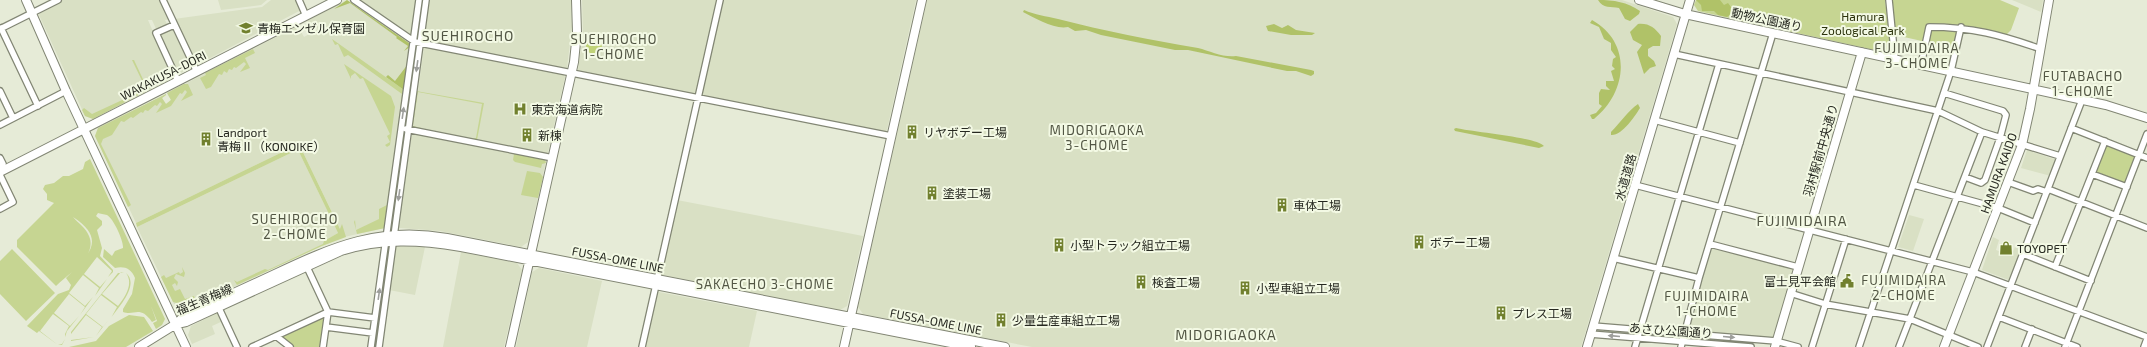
<svg xmlns="http://www.w3.org/2000/svg" width="2147" height="347" viewBox="0 0 2147 347" font-family="'Exo 2','Noto Sans JP',sans-serif">
<style>
.built{fill:#d9e0c4}
.green{fill:#c6d592}
.forest{fill:#b0c268}
.water{fill:#c0d378}
.lines{fill:none;stroke-linecap:round;stroke-linejoin:round}
.street-casing{stroke:#828674;stroke-width:8}
.secondary-casing{stroke:#828674;stroke-width:10}
.street{stroke:#fff;stroke-width:5.5}
.secondary{stroke:#fff;stroke-width:8}
.oneway{fill:#9d9e9b}
.labels{text-anchor:middle;dominant-baseline:central;stroke-width:4;stroke-linejoin:round;paint-order:stroke}
.park-label{font-size:12px;fill:#2c330d;stroke:#f3f9e4}
.street-label{font-size:12px;fill:#262820;stroke:#f3f9e4}
.poi-label{font-size:12px;fill:#262820;stroke:#f3f9e4;text-anchor:start}
.neighbourhood-label{font-size:13px;letter-spacing:1px;fill:#525644;stroke:#f3f9e4}
.quarter-label{font-size:14px;letter-spacing:1px;fill:#525644;stroke:#f3f9e4}
</style>
<rect width="100%" height="100%" fill="#e6ebd7"/>
<path class="built" d="M63 0H160L170 19 165 20 168 26 157 31 152 20H148L173 78 93 119 85 116 39 15 41 12Z
M218 0H267L261 5 221 10Z
M271 0H297L301 10 197 65 195 64 174 19 262 7Z
M347 0 410 45 385 228 344 237 299 144 136 223 95 136 98 128 166 94V95L162 98 166 104 171 100 167 93 298 26 304 37 318 29 307 21Z
M358 0H416L411 36 410 37Z
M429 0H571L572 27 567 68 565 69 424 42Z
M582 0H717L696 93 693 95 580 73 578 70 583 34Z
M723 0H916L887 130 885 132 703 96 701 94Z
M927 0H1622L1673 17 1677 24 1581 347H1032L863 314 858 307Z
M2012 0H2043L2041 12Z
M172 28 174 29 192 66 179 74 159 35Z
M424 47 564 75 565 77 548 152 546 154 413 128Z
M412 133 545 159 546 161 528 242 521 247 440 231 400 228 398 227Z
M2027 150 2057 160 2051 176 2021 168Z
M295 151 299 152 338 233 326 240 327 243 185 310 175 306 137 227Z
M677 200 863 236 847 306 840 310 662 275 661 273Z
M1909 215 1924 219 1913 251 1898 247Z
M1993 237 1999 240 1996 250 2011 256 2015 247 2023 249 2009 280 1982 270Z
M396 246 425 247 415 295 389 290Z
M1710 248 1794 268 1773 340 1687 333Z
M461 252 517 263 522 270 504 347H443Z
M539 268 602 281 587 347H516L532 272Z
M659 292 757 311 749 347H644L657 293Z
M217 313 223 321 212 326 215 334 192 344 188 335 191 326Z"/>
<path class="green" d="M1696 0H1885L1891 50 1888 53 1698 11 1694 5Z
M1891 0H2000L2019 8 2011 30 2006 35 1958 25 1953 48 1895 35Z
M332 39 404 90 392 181 402 94 348 55 344 57 338 44 335 45Z
M253 49 255 53 245 58 250 68 240 72 246 64 244 62 236 68 234 67 232 70 229 69 227 73 224 71 222 75 219 74 211 87 206 89 200 78 206 75 205 73Z
M132 60H134L148 90 93 119 85 116 82 110 84 108 92 114 146 89Z
M344 64 391 96 395 107 390 145 387 147 385 145 390 142 387 136 390 134 363 78 360 79 355 73 351 76V79Z
M184 84H188L193 95 181 101 187 92 185 90 182 94 180 93 171 106 156 113 162 104 160 102 157 106 155 105 148 111 145 110 143 113 141 112 133 118 131 117 124 122 121 121 112 135 103 139 101 144 131 205 128 207 95 136 98 128 166 94V95L162 98 166 104 171 100 167 93Z
M416 91 484 103 477 140 470 139 476 138 482 104 418 92 413 126 421 128H413L412 126Z
M403 133 405 134 393 226H391Z
M299 144 340 229 342 224 346 237 322 246 237 285 234 280 237 282 265 269 268 270 323 244 324 241 338 233 299 152 295 151 137 227 136 223Z
M2105 144 2136 157 2125 185 2093 174Z
M502 151 545 159 546 163 542 164 541 168 515 162 513 160 514 154Z
M90 159 165 319 162 325 156 329 153 323 157 321 151 306 156 320 152 322C140 305 135 316 123 312V309L132 294 135 278C131 268 124 266 115 268L103 257 104 249 112 256 115 251 123 248C124 242 114 219 107 215 104 214 100 214 98 213L96 216 102 221V225L97 230 102 248 100 256 113 270V272L108 277 112 271 97 257 84 274 100 287 107 279 95 296 99 288 83 275 69 293 85 306 93 297 80 315 85 307 69 294 54 313 70 326 79 316 67 331 65 337V334L69 326 53 314 40 331 58 345 62 344 65 339 62 345H58L39 331 37 333 27 326 58 294 69 290 71 285 66 278C88 256 108 240 73 217 78 223 86 228 89 236 98 256 68 274 56 286L17 247V240L54 203 47 200V194L43 189 45 185 54 183 63 176H69L83 169 85 162Z
M527 171 540 173 543 177 538 198 521 195Z
M390 181 385 228 357 234 354 222 355 220 356 230 379 219V209L387 205Z
M12 249 55 293 26 321 0 294V261Z
M389 250 377 345 375 346 386 251Z
M182 267 185 273 184 277 176 274 174 278 178 282 177 286 175 283 172 285 175 291 180 289 185 299 194 296 197 304 185 310 176 307 177 303 173 302 161 277 164 275 166 278 179 272 180 274 183 272Z
M121 272 102 294 118 306C125 297 134 284 126 273 140 285 118 308 111 318L117 307 101 295 86 314 103 327 109 319 96 336 102 327 86 315 71 334V340L94 337 71 341V332L118 273 124 272Z
M129 315 144 317 153 331 126 347H69L96 341 109 326Z
M324 316 325 317 321 347H294L282 338V336Z"/>
<path class="forest" d="M347 0 409 43 410 47 404 51 408 46 396 38 397 37 350 3 334 9Z
M1598 0C1614 0 1627 2 1640 11L1639 14 1630 21 1625 19 1619 8C1611 6 1603 9 1598 0Z
M1696 0H1720L1724 5 1728 3 1731 7 1730 15 1727 17 1718 15 1714 11H1702L1701 5Z
M1024 10C1035 15 1046 16 1058 19 1104 31 1151 40 1198 48 1210 51 1224 58 1236 56L1311 70 1314 71V74L1311 76 1296 71H1287L1188 50H1175L1101 35 1086 30 1075 31 1068 27C1055 30 1035 18 1023 12Z
M1592 20C1633 43 1627 93 1594 119H1592L1590 115 1596 113 1602 106 1599 104V93L1601 89 1610 90 1606 86V81H1614L1611 71 1615 69 1612 66 1613 59 1616 57 1611 50V43L1604 39 1599 27 1590 23Z
M1274 24 1282 28 1288 25 1296 30 1315 33 1312 35H1291L1268 31 1266 26Z
M1638 24C1649 23 1655 28 1661 36L1660 46H1653L1648 49V56L1654 61 1656 66 1650 68 1644 74 1637 52 1642 45 1633 40 1630 32Z
M408 64 404 90 386 77 388 75 395 81Z
M1638 104 1640 108C1635 116 1622 136 1611 135V132C1620 123 1628 111 1638 104Z
M1456 128C1472 132 1536 137 1544 146L1539 148 1455 131 1454 129Z"/>
<path class="water" d="M586 46a8 8 0 1 1 16 0a8 8 0 1 1-16 0Z"/>
<g class="lines">
<g class="street-casing">
<path id="street" d="M163 0 197 72
M299 0 306 16
M354 0 415 42 891 136
M1889 0 1895 60
M174 25 156 33 178 81
M1 28 38 106
M0 29 58 0
M1674 54 1938 111 1982 132 2060 156
M1921 65 1929 27C1972 27 2001 35 2041 49
M0 91 13 118
M1944 93 2003 111 2006 115 2000 138 1985 180 1981 183 1965 177
M1654 120 1740 143
M0 125 66 91
M2071 128 2147 158
M406 129 553 158
M0 158 3 164 0 175 13 202 0 209
M2092 174 2127 187
M2008 182 2033 191 2038 189 2047 192
M1635 185 1973 272 2147 337
M1914 185 1998 208 2035 223
M2048 189 2147 228
M1710 244 1798 267
M2023 254 2091 281
M1613 258 1699 278
M306 265 328 312 323 347
M2055 267 2105 141
M1790 293 1825 304 1910 319 1978 347
M217 304 237 347
M1999 317 2077 347
M1593 326 1776 341 1798 347
M326 327 373 333
M1590 334 1751 347
M276 336 290 347
M252 347 328 312 375 318
M371 347 419 0
M379 347 426 0
M642 347 720 0
M1635 347 1719 64
M1681 347 1699 278 1773 33
M1812 347 1846 239
M1859 347 1951 71 1961 27
M1899 347 1982 132
M1987 347 2082 100
M2025 347 2032 329
M2065 347 2147 134
M2144 347 2147 339"/>
</g>
<g class="secondary-casing">
<path id="secondary" d="M26 0 66 91 186 347
M1639 0 1685 14 2106 105 2147 118
M0 172 337 0
M177 324 186 322 341 251C382 238 419 240 461 247L971 347
M139 347 176 324 184 316C214 302 245 288 275 274 334 246 381 226 447 238L1005 347
M510 347 574 62 577 32 576 0
M844 347 922 0
M1587 347 1690 0
M1775 347 1862 52
M1944 347 2022 145 2030 109 2049 0"/>
</g>
<use href="#street" class="street"/>
<use href="#secondary" class="secondary"/>
</g>
<defs><path id="oneway-solid" d="M-6-.8H1V-3.2L6.5 0L1 3.2V.8H-6Z"/></defs>
<g class="oneway">
<use href="#oneway-solid" transform="translate(417 66) rotate(98)"/>
<use href="#oneway-solid" transform="translate(403 113) rotate(-82)"/>
<use href="#oneway-solid" transform="translate(399 195) rotate(98)"/>
<use href="#oneway-solid" transform="translate(379 294) rotate(-82)"/>
<use href="#oneway-solid" transform="translate(1614 336) rotate(-175)"/>
<use href="#oneway-solid" transform="translate(1729 337) rotate(5)"/>
</g>
<defs>
<g id="school-bare" transform="scale(1.08)"><path d="M0-5L7-2L0 1L-7-2ZM-4 1L0 2.5L4 1V4Q0 6-4 4Z" fill="#71802e" stroke="#f3f9e4" stroke-width="2.5" paint-order="stroke"/></g>
<g id="hospital-bare" transform="scale(1.08)"><path d="M-5-5h3v3.5h4V-5h3V5h-3V1.5h-4V5h-3Z" fill="#71802e" stroke="#f3f9e4" stroke-width="2.5" paint-order="stroke"/></g>
<g id="building-bare" transform="scale(1.08)"><path d="M-4-6H4V6H1V3H-1V6H-4ZM-2.5-4.3h1.7v1.8h-1.7ZM.8-4.3h1.7v1.8H.8ZM-2.5-1h1.7V.8h-1.7ZM.8-1h1.7V.8H.8Z" fill="#71802e" stroke="#f3f9e4" stroke-width="2.5" paint-order="stroke"/></g>
<g id="shop-bare" transform="scale(1.08)"><path d="M-5-2.5h2.3a2.7 3.5 0 0 1 5.4 0H5L5.5 6h-11ZM-1.5-2.5h3a1.5 2.3 0 0 0-3 0Z" fill="#71802e" stroke="#f3f9e4" stroke-width="2.5" paint-order="stroke"/></g>
<g id="civic-bare" transform="scale(1.08)"><path d="M-.6-6.5H3V-4.5H.6V-3L4-1V1h2V6H-6V1h2V-1L-.6-3ZM-1.2 2.5V6h2.4V2.5Z" fill="#71802e" stroke="#f3f9e4" stroke-width="2.5" paint-order="stroke"/></g>
</defs>
<g fill-rule="evenodd">
<use href="#school-bare" x="246" y="28"/>
<use href="#hospital-bare" x="520" y="109"/>
<use href="#building-bare" x="912" y="132"/>
<use href="#building-bare" x="527" y="135"/>
<use href="#building-bare" x="206" y="139"/>
<use href="#building-bare" x="932" y="193"/>
<use href="#building-bare" x="1282" y="205"/>
<use href="#building-bare" x="1419" y="242"/>
<use href="#building-bare" x="1059" y="245"/>
<use href="#shop-bare" x="2006" y="248"/>
<use href="#civic-bare" x="1847" y="281"/>
<use href="#building-bare" x="1141" y="282"/>
<use href="#building-bare" x="1245" y="288"/>
<use href="#building-bare" x="1501" y="313"/>
<use href="#building-bare" x="1001" y="320"/>
</g>
<g class="labels">
<g class="park-label">
<text x="1863" y="16">Hamura<tspan x="1863" dy="14">Zoological Park</tspan></text>
</g>
<g class="street-label">
<text transform="translate(1767 19) rotate(12)">動物公園通り</text>
<text transform="translate(163 75) rotate(-27)">WAKAKUSA-DORI</text>
<text transform="translate(1820 150) rotate(-74)">羽村駅前中央通り</text>
<text transform="translate(1998 173) rotate(-70)">HAMURA KAIDO</text>
<text transform="translate(1625 177) rotate(-74)">水道道路</text>
<text transform="translate(618 259) rotate(11)">FUSSA-OME LINE</text>
<text transform="translate(204 299) rotate(-23)">福生青梅線</text>
<text transform="translate(936 321) rotate(11)">FUSSA-OME LINE</text>
<text transform="translate(1671 330) rotate(4)">あさひ公園通り</text>
</g>
<g class="poi-label">
<text x="257" y="28">青梅エンゼル保育園</text>
<text x="531" y="109">東京海道病院</text>
<text x="217" y="132">Landport<tspan x="217" dy="14">青梅Ⅱ（KONOIKE）</tspan></text>
<text x="923" y="132">リヤボデー工場</text>
<text x="538" y="135">新棟</text>
<text x="943" y="193">塗装工場</text>
<text x="1293" y="205">車体工場</text>
<text x="1430" y="242">ボデー工場</text>
<text x="1070" y="245">小型トラック組立工場</text>
<text x="2017" y="248">TOYOPET</text>
<text x="1836" y="281" text-anchor="end">富士見平会館</text>
<text x="1152" y="282">検査工場</text>
<text x="1256" y="288">小型車組立工場</text>
<text x="1512" y="313">プレス工場</text>
<text x="1012" y="320">少量生産車組立工場</text>
</g>
<g class="neighbourhood-label">
<text x="614" y="39">SUEHIROCHO<tspan x="614" dy="15">1-CHOME</tspan></text>
<text x="1917" y="48">FUJIMIDAIRA<tspan x="1917" dy="15">3-CHOME</tspan></text>
<text x="2083" y="76">FUTABACHO<tspan x="2083" dy="15">1-CHOME</tspan></text>
<text x="1097" y="130">MIDORIGAOKA<tspan x="1097" dy="15">3-CHOME</tspan></text>
<text x="295" y="219">SUEHIROCHO<tspan x="295" dy="15">2-CHOME</tspan></text>
<text x="1904" y="280">FUJIMIDAIRA<tspan x="1904" dy="15">2-CHOME</tspan></text>
<text x="765" y="284">SAKAECHO 3-CHOME</text>
<text x="1707" y="296">FUJIMIDAIRA<tspan x="1707" dy="15">1-CHOME</tspan></text>
</g>
<g class="quarter-label">
<text x="468" y="35">SUEHIROCHO</text>
<text x="1802" y="220">FUJIMIDAIRA</text>
<text x="1226" y="334">MIDORIGAOKA</text>
</g>
</g>
</svg>
